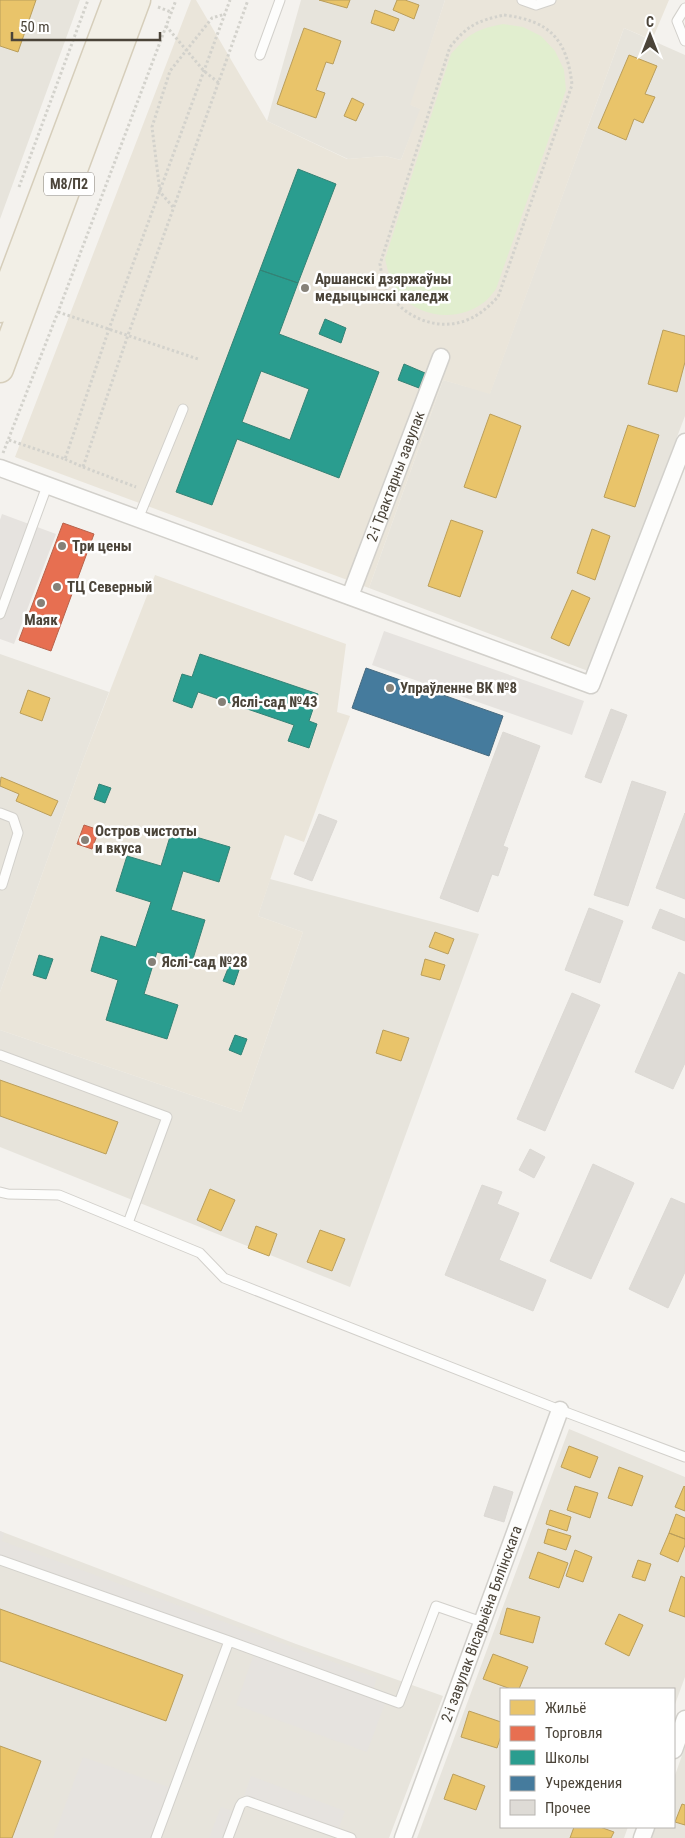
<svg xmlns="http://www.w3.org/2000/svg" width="685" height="1838" viewBox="0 0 685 1838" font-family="'Roboto Condensed',sans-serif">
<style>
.residential{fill:#e7e4dc}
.education{fill:#eae5da}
.green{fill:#e1eecf}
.parking{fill:#e6e3df}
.homes{fill:#e9c46a;stroke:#ba9e5b}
.shops{fill:#e76f51;stroke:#b8624a}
.schools{fill:#2a9d8f;stroke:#348275;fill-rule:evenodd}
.public{fill:#457b9d;stroke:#476a7f}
.building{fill:#dedbd6;stroke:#dcd9d4}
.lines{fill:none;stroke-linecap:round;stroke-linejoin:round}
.service-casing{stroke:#d2d0cb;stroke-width:11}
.minor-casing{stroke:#d2d0cb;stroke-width:19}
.primary-casing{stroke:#d6cebb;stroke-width:29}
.path{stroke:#d3d2cc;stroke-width:3;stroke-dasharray:2.5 2.5;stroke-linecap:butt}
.service{stroke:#fdfdfc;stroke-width:9}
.minor{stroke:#fdfdfc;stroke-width:16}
.primary{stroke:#f2efe6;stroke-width:26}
.poi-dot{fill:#868178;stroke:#fff;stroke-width:2}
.labels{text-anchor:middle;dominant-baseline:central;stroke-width:5;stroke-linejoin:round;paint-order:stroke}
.shield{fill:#fff;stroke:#817c74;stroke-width:1}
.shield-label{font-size:14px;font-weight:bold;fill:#4b4439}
.poi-label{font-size:15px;font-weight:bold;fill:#4b4439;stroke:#fff;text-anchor:start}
.street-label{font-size:15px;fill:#4b4439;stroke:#fff}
</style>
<rect width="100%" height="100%" fill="#f4f2ee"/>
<path class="residential" d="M0 0H80L0 219Z
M301 0H445L411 105 421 109 401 160 385 156 348 159 267 121Z
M624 28 685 55V416L588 671 369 588 443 380 490 393Z
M0 654 109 692 83 760 0 992Z
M270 879 479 934 350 1287 0 1147V1030L241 1112 303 932 258 916Z
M569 1429 685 1477V1677L674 1707V1689H501V1827H628L624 1838H417Z
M0 1531 296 1644 443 1696 389 1838H0Z
M685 1747V1838H651L655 1827H674V1778Z"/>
<path class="education" d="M191 0H196L267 121 347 159 385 156 401 160 420 109 410 105 445 0H669L652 40 624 28 490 394 443 380 369 588 15 457Z
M155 575 346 644 337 712 350 716 304 842 285 835 258 916 303 932 241 1112 0 1030V992L83 760Z"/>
<path class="green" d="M503 24 523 27 541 36 555 51 564 70 566 90 496 289C492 294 488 300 483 303 458 322 420 318 399 294 391 284 388 271 385 259L451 54C469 34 476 29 503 24Z"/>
<path class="parking" d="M2 514 56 534 14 644 0 639V520Z
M384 631 584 701 572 735 372 665Z
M0 1531 4 1533 2 1541 377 1678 372 1693 387 1698 367 1752 236 1705 255 1651 0 1560Z
M83 1757 174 1789 156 1838H53Z
M251 1776 345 1811 337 1833 242 1803Z
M221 1807 238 1813 228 1838H209Z"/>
<path class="homes" d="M0 0H36L18 52 0 46Z
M319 0H350L347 8Z
M397 0H405L419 5 414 19 393 10Z
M375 10 399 19 394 31 371 23Z
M304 28 341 41 333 64 326 62 316 90 325 93 316 118 277 104Z
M629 55 657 66 645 94 655 97 643 123 634 119 626 140 598 128Z
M352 98 364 104 356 121 344 116Z
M663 330 685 336V362L677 392 648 384Z
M490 414 521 426 496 498 464 487Z
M628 425 659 435 635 507 604 497Z
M451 520 483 531 460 597 428 586Z
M592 529 610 536 595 580 577 573Z
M572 590 590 598 569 646 551 638Z
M28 690 50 698 42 721 20 713Z
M1 777 58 801 51 816 16 801 19 794 0 786Z
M435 932 454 939 448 954 429 947Z
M425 959 445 965 440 980 421 975Z
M383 1030 409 1038 401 1061 376 1053Z
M0 1080 118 1122 106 1154 0 1116Z
M210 1189 235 1200 221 1231 197 1220Z
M256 1226 277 1234 269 1256 248 1248Z
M320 1230 345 1239 332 1271 307 1262Z
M569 1446 598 1457 590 1478 561 1467Z
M619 1467 643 1476 632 1506 608 1498Z
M575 1486 598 1493 590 1518 567 1510Z
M684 1486 685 1487V1511L675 1507Z
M550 1510 571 1517 567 1531 546 1524Z
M676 1514 685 1518V1539L669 1533Z
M548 1529 571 1536 566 1550 544 1543Z
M669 1533 685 1539V1545L678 1562 660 1554Z
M575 1550 592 1557 583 1582 566 1576Z
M538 1552 568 1563 559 1588 529 1578Z
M638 1560 651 1564 645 1581 632 1577Z
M681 1576 685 1578V1617L669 1611Z
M507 1608 540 1617 533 1643 500 1634Z
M0 1609 183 1675 166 1721 0 1661Z
M619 1614 643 1625 629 1656 605 1644Z
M493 1654 528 1667 519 1689H511L483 1679Z
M469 1711 501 1722V1736L497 1748 461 1737Z
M0 1746 41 1761 12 1838H0Z
M453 1774 485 1786 476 1810 444 1799Z
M682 1804 685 1805V1825L675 1822Z
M574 1827H600L614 1832 611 1838H570Z"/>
<path class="shops" d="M63 523 94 534 51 651 19 640Z
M84 825 99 830 92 849 77 844Z"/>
<path class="schools" d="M298 169 336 184 298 283 260 270Z
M260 270 298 283 279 334 379 372 339 478 237 439 212 505 176 492ZM261 371 309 389 290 440 242 422Z
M325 319 346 328 341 343 319 334Z
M404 364 425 373 419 388 398 380Z
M200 654 318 694 309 721 317 724 309 748 288 741 294 725 198 692 192 708 173 701 182 674 192 677Z
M99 784 111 788 105 803 94 799Z
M172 830 230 847 219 882 183 871 171 910 205 920 192 962 157 952 144 994 178 1005 167 1039 106 1020 118 980 91 971 101 936 136 947 151 902 116 891 127 856 161 866Z
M39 955 53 959 46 979 33 975Z
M229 966 239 970 234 985 223 981Z
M235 1035 247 1039 241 1055 229 1050Z"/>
<path class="public" d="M366 668 503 716 489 756 352 708Z"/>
<path class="building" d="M611 709 627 715 601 783 585 777Z
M503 732 540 746 503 846 508 848 498 876 492 874 478 912 440 898Z
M632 781 666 792 628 906 594 895Z
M685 813V899L656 888Z
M319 814 337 821 312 881 294 874Z
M589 908 623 921 600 983 565 970Z
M660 909 685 919V941L652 928Z
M679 972 685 975V1063L673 1089 635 1072Z
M572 993 600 1005 545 1131 517 1119Z
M530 1149 545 1157 534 1178 519 1170Z
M593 1164 634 1183 591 1279 550 1261Z
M482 1185 502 1192 497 1204 519 1213 499 1260 546 1280 533 1311 445 1275Z
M671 1198 685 1204V1272L668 1308 629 1289Z
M494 1486 513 1492 504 1522 484 1516Z"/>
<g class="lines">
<g class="service-casing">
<path id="service" d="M522 0 536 5 551 0
M685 8 677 21 685 41
M260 55 280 0
M138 519 183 409
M0 614 47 486
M0 813 13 818 18 833 2 885
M0 1055 167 1117 128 1223
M0 1192 8 1194 59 1195 200 1253 224 1278 560 1410 685 1457
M0 1560 229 1641
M156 1838 229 1641 399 1703 436 1606 482 1622
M228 1838 240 1806 242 1803 247 1801 351 1838"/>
</g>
<g class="minor-casing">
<g id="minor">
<path d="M0 468 591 685 685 442"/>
<path id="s1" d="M350 596 441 357"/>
<path d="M674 1750 685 1719"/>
<path id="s2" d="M403 1838 560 1410"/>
<path d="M642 1838 646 1827"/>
</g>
</g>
<g class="primary-casing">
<path id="primary" d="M0 309 116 0
M0 369 137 0"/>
</g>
<path class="path" d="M158 7 171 12
M504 15C550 21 567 39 572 85L498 297C488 307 480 315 467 320 436 333 396 315 384 283 382 277 381 270 380 264L450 47C468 25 477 21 504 15Z
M166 26 204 71 219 83
M19 187 88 0
M173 207 160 192 152 127 170 71 212 18 225 14
M58 312 198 359
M9 440 65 459 109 329 230 0
M3 453 58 312 176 0
M65 459 83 467 128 335 248 0
M83 467 136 487"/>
<use href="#service" class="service"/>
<use href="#minor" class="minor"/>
<use href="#primary" class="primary"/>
</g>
<g class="poi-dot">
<circle cx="305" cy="288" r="5"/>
<circle cx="62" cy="546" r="5"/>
<circle cx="57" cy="587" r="5"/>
<circle cx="41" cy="603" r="5"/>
<circle cx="390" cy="688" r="5"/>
<circle cx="222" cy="702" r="5"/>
<circle cx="85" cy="840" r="5"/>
<circle cx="152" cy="962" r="5"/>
</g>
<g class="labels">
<rect class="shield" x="44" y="172.5" width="50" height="23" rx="4"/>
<g class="shield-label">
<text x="69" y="184">М8/П2</text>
</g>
<g class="poi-label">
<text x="315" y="279">Аршанскі дзяржаўны<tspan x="315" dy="17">медыцынскі каледж</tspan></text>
<text x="72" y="546">Три цены</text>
<text x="67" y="587">ТЦ Северный</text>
<text x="41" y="620" text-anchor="middle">Маяк</text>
<text x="400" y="688">Упраўленне ВК №8</text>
<text x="232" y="702">Яслі-сад №43</text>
<text x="95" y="831">Остров чистоты<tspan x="95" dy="17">и вкуса</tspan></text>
<text x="162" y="962">Яслі-сад №28</text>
</g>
<g class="street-label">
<text stroke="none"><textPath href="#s1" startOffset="128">2-і Трактарны завулак</textPath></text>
<text stroke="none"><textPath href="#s2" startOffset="228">2-і завулак Вісарыёна Бялінскага</textPath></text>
</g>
</g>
<rect x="500" y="1688" width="175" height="140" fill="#ffffff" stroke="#b7b4b0"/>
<rect x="510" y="1700" width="25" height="15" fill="#e9c46a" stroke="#b7b4b0"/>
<text x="545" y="1713" font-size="15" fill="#4b4439">Жильё</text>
<rect x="510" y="1726" width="25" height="15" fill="#e76f51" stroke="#b7b4b0"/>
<text x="545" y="1738" font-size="15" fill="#4b4439">Торговля</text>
<rect x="510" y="1750" width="25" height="15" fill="#2a9d8f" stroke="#b7b4b0"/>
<text x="545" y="1763" font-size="15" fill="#4b4439">Школы</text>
<rect x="510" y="1776" width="25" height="15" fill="#457b9d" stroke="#b7b4b0"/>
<text x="545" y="1788" font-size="15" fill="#4b4439">Учреждения</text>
<rect x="510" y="1800" width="25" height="15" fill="#dedbd6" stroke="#b7b4b0"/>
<text x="545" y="1813" font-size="15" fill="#4b4439">Прочее</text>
<g transform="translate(650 35)" stroke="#ffffff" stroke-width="4" paint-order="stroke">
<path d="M0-4L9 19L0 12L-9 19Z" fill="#4b4439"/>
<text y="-8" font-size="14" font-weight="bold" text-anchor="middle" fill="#4b4439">С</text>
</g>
<path d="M12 32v8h148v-8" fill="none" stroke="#4b4439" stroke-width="2.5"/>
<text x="20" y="32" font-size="15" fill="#4b4439" stroke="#ffffff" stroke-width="4" paint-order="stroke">50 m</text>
</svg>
